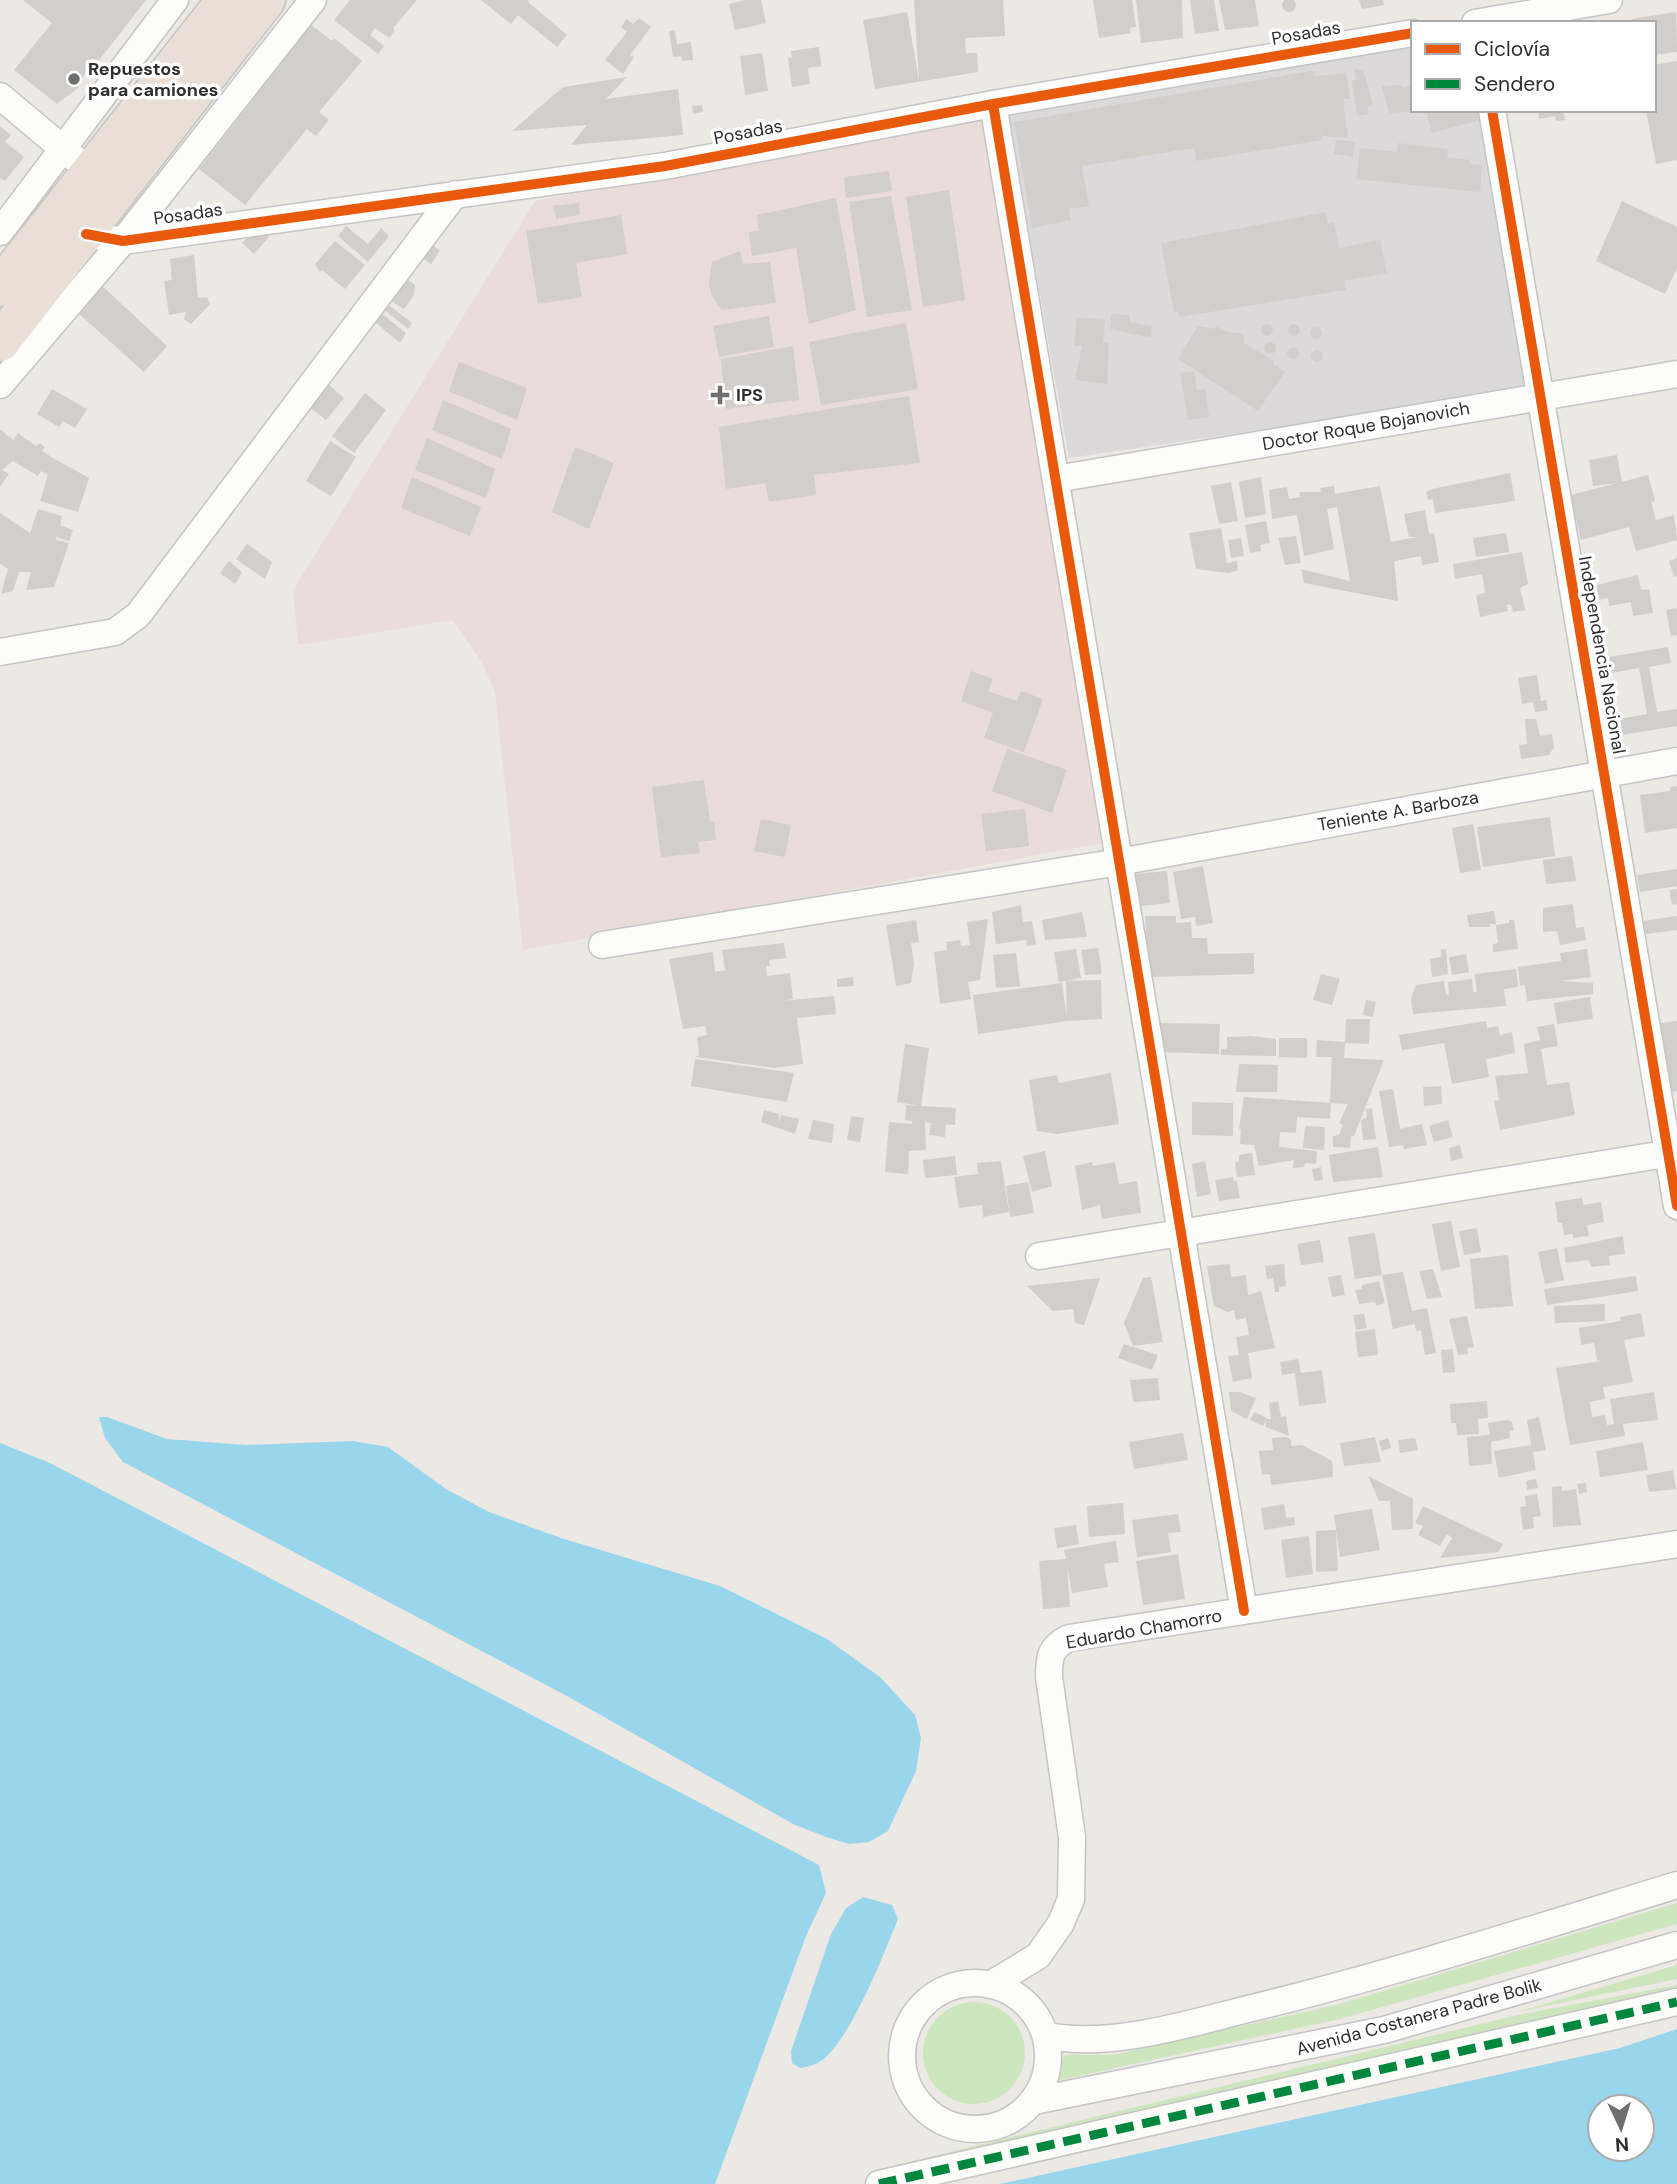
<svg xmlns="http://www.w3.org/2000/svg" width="1677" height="2184" viewBox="0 0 1677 2184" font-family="'DM Sans',sans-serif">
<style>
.industrial{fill:#dcd9db}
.medical{fill:#e9dcdb}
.green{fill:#cee6be}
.water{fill:#99d6ec;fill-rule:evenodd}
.building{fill:#d1cecb}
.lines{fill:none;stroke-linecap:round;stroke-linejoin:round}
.minor-casing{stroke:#c5c4c5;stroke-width:29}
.highway-casing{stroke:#c6c5c4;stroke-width:41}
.minor{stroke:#fcfcfb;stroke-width:26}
.highway{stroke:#eadfd6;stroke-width:38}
.quiet{stroke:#00873e;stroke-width:9;stroke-dasharray:18 9;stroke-linecap:butt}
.cycleway-casing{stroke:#fff;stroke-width:15}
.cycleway{stroke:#e8590c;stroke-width:10}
.poi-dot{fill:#706f6e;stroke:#fff;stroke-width:2.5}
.labels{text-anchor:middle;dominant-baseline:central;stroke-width:7;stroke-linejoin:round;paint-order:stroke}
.street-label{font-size:18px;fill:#2e2e2e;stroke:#fff}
.poi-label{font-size:18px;font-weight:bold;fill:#2e2e2e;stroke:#fff;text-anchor:start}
</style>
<rect width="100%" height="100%" fill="#ece8e4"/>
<path class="industrial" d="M1413 46V110H1483L1526 391 1069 458 1008 115Z"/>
<path class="medical" d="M982 120 1102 843 523 950 495 693 483 664 453 620 298 645 293 590 535 201Z"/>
<path class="green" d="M1677 1903V1924L1340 2019 1056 2081 1064 2055H1113L1336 2005Z
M1677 1965V1979L1517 2012Z
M1677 1985V1999L883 2172 896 2165 1518 2015Z
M923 2053a51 51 0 1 1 102 0a51 51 0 1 1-102 0Z"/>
<path class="water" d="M99 1417H107L167 1439 246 1445 353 1441 388 1447 446 1489 489 1512 561 1538 720 1586 827 1639 880 1677 915 1715 921 1738 916 1771 888 1831 869 1842 849 1844 826 1837 793 1824 567 1696 123 1462 105 1438Z
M0 1443 50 1463 819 1865 826 1893 806 1936 715 2184H0Z
M863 1897 892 1905 898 1919C883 1956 854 2031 825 2058 818 2064 809 2067 800 2068L792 2063 791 2051 831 1934 846 1908Z
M1677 2029V2184H1000L1620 2048ZM1642 2107V2149H1600V2107Z"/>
<path class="building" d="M1282 5a7 7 0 1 1 14 0a7 7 0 1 1-14 0Z
M23 0H146L93 68 89 65 78 88 57 104 14 70 52 23Z
M350 0H417L393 28 395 30 389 38 375 28 370 35 384 46 378 54 334 20Z
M481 0H529L528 2 567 35 557 47 518 15 511 24Z
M745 0H761L766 23 735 30 729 4Z
M914 0H1003L1005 36 965 38 966 53H977L978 72 875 89 863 20 907 12 919 81Z
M1093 0H1132L1136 27 1130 28 1131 33 1099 38Z
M1136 0H1182L1183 38 1141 43Z
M1190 0H1214L1219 31 1195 34Z
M1219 0H1255L1259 26 1225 30Z
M1359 0H1383L1384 5 1362 9Z
M1676 12 1677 52 1654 55V23H1632V19Z
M639 18 651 27 630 55 634 57 623 74 605 60 627 32 621 27 627 19 633 24Z
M311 25 332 41 334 38 362 61 319 112 329 120 316 136 307 129 245 205 199 169Z
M675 30 677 44 691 42 693 60 682 61 681 56 673 57 669 31Z
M819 47 821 66 808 68 810 84 792 87 788 58H792L791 51Z
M762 53 768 91 745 95 740 56Z
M1677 61V160L1656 164 1646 110H1654V65Z
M1363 69 1373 105 1368 107 1369 114 1357 116 1352 81 1356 80 1354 70Z
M1311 71 1315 72 1316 76 1346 73 1350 99H1344V108L1348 138 1323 136 1321 126 1322 140 1196 161 1194 148 1082 166 1089 206 1069 209 1071 220 1032 228 1014 122Z
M627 77 606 99 678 89 683 135 571 145 587 125 512 131 563 87Z
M1401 85 1402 88 1412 86 1413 111 1389 113 1382 86Z
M702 105 703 112 693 114 692 106Z
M1426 110H1477L1480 120 1432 133Z
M1538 110H1563L1565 120 1556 121 1555 116 1539 119Z
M0 126 11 135 5 142 24 157 5 181 0 178Z
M1336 140 1355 142 1353 157 1334 154Z
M1398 143 1448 149 1447 157 1470 160 1469 164 1482 165 1480 192 1356 179 1360 148 1397 152Z
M889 171 892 191 846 198 844 177Z
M949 190 965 300 923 307 906 197Z
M891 196 912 310 867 317 849 202Z
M836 198 856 310 809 324 796 248 752 256 749 232 759 231 757 215Z
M1622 201 1677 227V268L1665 294 1596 261Z
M579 203 580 215 556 219 553 206Z
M1326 212 1328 223 1334 222 1339 248 1380 240 1387 273 1344 281 1346 290 1179 317 1178 312 1174 313 1161 243Z
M621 215 627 254 576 263 582 297 538 304 526 231Z
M346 226 368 244 381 228 389 236 368 262 338 236Z
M265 232 269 237 254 254 242 243 251 234Z
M335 241 365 265 345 289 322 270 320 272 315 264Z
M430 243 440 251 431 264 420 256Z
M740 251 743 264 770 262 776 303 722 310 712 297 709 283 712 262Z
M194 255 198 298 207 297 210 304 191 324 184 319 186 312 169 315 164 281 172 280 170 259Z
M404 277 415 285 414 295 404 309 383 296Z
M101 285 167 346 144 372 77 312Z
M382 300 412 323 408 329 378 305Z
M376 309 406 333 400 343 369 317Z
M1111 314 1130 315V322L1152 326 1151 338 1110 329Z
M769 316 774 347 719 357 713 326Z
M1077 317 1105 320 1103 342 1109 343 1107 384 1075 380 1082 346H1074Z
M906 323 918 389 821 405 809 342Z
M1261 330a6 6 0 1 1 12 0a6 6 0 1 1-12 0Z
M1288 330a6 6 0 1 1 12 0a6 6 0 1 1-12 0Z
M1198 326 1214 329 1216 326 1224 331 1243 334 1244 343 1274 361 1273 364 1285 372 1258 411 1178 359Z
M1310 333a6 6 0 1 1 12 0a6 6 0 1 1-12 0Z
M1264 348a6 6 0 1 1 12 0a6 6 0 1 1-12 0Z
M793 346 799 400 726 409 721 359Z
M1287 353a6 6 0 1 1 12 0a6 6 0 1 1-12 0Z
M1311 356a6 6 0 1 1 12 0a6 6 0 1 1-12 0Z
M459 362 527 388 517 420 449 391Z
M1194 371 1197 390 1205 389 1209 417 1188 420 1180 373Z
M327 383 344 398 326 420 308 406Z
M52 389 87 409 75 428 63 421 59 427 37 414Z
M365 393 386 410 354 453 332 436Z
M909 396 920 463 814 475 816 495 769 502 765 483 726 489 719 427Z
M443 400 511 429 502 459 432 430Z
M0 429 13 440 18 433 36 446 40 443 45 447 42 451 53 458 89 478 78 512 40 501 48 475 41 471 38 476 13 461 2 470 9 474 0 487Z
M427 438 495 469 486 498 415 470Z
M330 441 356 457 331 496 306 481Z
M575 447 614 463 589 529 552 512Z
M1617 455 1622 482 1648 475 1655 501 1651 502 1656 520 1674 515 1677 540 1636 551 1629 527 1581 540 1570 495 1618 483 1593 486 1589 460Z
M1510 473 1515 501 1435 513 1433 499 1428 500 1426 492 1432 489Z
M412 477 481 507 470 536 401 508Z
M1261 477 1266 514 1245 518 1239 482Z
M1231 482 1238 521 1219 524 1211 486Z
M1334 486 1335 494 1380 486 1391 542 1418 537H1409L1404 514 1425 510 1429 534 1434 533 1439 562 1422 565 1421 556 1394 561 1398 601 1304 583 1301 569 1350 581 1337 507 1327 509 1334 549 1304 556 1297 515 1272 519 1269 490 1287 487 1289 499 1300 497 1299 492H1321L1320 488Z
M38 509 62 516 60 525 73 530 69 541 56 537V540L69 543 54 587 26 590 31 572H19L13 591 1 594 8 569 0 564V513L30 533Z
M1266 521 1270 543 1260 545 1261 551 1250 553 1245 525Z
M1221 528 1227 563 1237 561 1238 570 1229 573 1196 569 1189 533Z
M1506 533 1509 552 1476 557 1473 538Z
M1296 536 1301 563 1285 565 1278 538Z
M1241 538 1244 556 1231 558 1228 540Z
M247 544 272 562 265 579 236 559Z
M1522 552 1528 584 1520 588 1525 610 1513 612 1511 604 1506 605 1508 611 1480 617 1476 595 1485 593 1482 574 1455 579 1453 564Z
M1677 558V576L1674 577 1669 561Z
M229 561 242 572 235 584 220 573Z
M1638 575 1641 590 1649 589 1653 613 1633 616 1631 602 1609 606 1608 598 1596 600 1593 586Z
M1677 608V635L1671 636 1666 610Z
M1668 647 1671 663 1649 667 1657 712 1677 709V726L1616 736 1614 720 1647 714 1639 668 1606 674 1603 658Z
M971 671 993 679 988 691 1017 701 1021 691 1043 699 1024 752 984 738 993 713 961 701Z
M1537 675 1541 701 1546 700 1548 710 1535 712 1533 702 1522 704 1518 678Z
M1525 719H1536L1540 736 1552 734 1554 747 1549 755 1521 759 1519 745 1527 744Z
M1007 749 1067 770 1052 813 992 791Z
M704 780 710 821H714L716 840 698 842 700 853 661 857 652 787Z
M1677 786V828L1645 833 1640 795 1670 791V787Z
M1025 809 1029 846 986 851 981 814Z
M1550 817 1555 856 1483 867 1477 827Z
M761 819 791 825 785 857 754 851Z
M1473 824 1481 870 1460 873 1452 828Z
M1572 856 1576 881 1546 884 1543 860Z
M1203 866 1213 923 1196 926 1195 917 1181 919 1173 872Z
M1677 869V886L1640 892 1637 875Z
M1167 871 1170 903 1140 906 1136 874Z
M1677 889V904L1672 905 1669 890Z
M1573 904 1576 928 1584 927 1586 940 1560 945 1557 931 1543 932V908Z
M1021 905 1023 922 1032 921 1036 945 1027 946 1026 940 996 944 992 912Z
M1494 911 1496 924H1489L1490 927H1469L1467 915Z
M1082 912 1087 937 1045 940 1042 920Z
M1145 916H1176V923L1191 922 1192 938H1207L1208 954 1254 953V974L1149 977Z
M1677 916V930L1646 934 1643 921Z
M988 919 980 980 968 982 971 999 940 1004 934 952 947 950 946 942 960 940 961 946 970 945 967 922Z
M916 920 919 942 911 943 914 964 911 983 896 986 886 925Z
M1509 920H1514L1518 949 1493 952V944L1498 943 1496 925 1509 923Z
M784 943 786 958 769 960 770 966H766L767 976 790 973 793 999 782 1001 834 996 836 1014 797 1018 803 1064 775 1068 696 1057 699 1055 697 1037 707 1035 705 1026 683 1029 669 959 713 952 715 972 725 970 722 950Z
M1098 948 1102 974 1085 975 1081 950Z
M1076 949 1081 978 1066 981 1101 980 1102 1019 1067 1021 978 1034 973 995 1062 983 1067 1018 1066 981 1059 982 1054 952Z
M1446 949 1448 974 1432 977 1430 959 1441 957V950Z
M1587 949 1591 977 1560 981 1593 983V994L1527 1001 1525 985 1520 986 1518 967 1561 961 1560 953Z
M1016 953 1020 986 996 988 993 955Z
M1466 954 1469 972 1452 975 1449 957Z
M1516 969 1518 987 1504 989 1506 1006 1413 1014 1411 999 1416 985 1444 981 1446 995H1449L1448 982 1472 979 1473 992H1477L1475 974Z
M1321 974 1340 979 1332 1005 1313 1000Z
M853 977 854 986 837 987V979Z
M1590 997 1593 1019 1557 1024 1554 1003Z
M1366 1000 1376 1002 1373 1017 1363 1015Z
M1346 1019H1370L1369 1044 1345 1043Z
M1486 1021 1487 1028 1498 1026 1500 1035 1512 1032 1515 1053 1486 1059 1489 1077 1452 1084 1444 1043 1402 1050 1399 1035Z
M1677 1021V1091L1668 1093 1661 1023Z
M1158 1023 1220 1024 1219 1054 1157 1052Z
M1554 1024 1558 1046 1541 1049 1547 1085 1569 1082 1575 1115 1500 1130 1494 1101 1499 1100 1495 1076 1528 1073 1524 1044 1540 1040 1537 1027Z
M1251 1036 1276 1039V1056L1221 1055V1049H1227V1037Z
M1279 1038H1307V1058L1279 1057Z
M1317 1040 1345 1042 1344 1058 1384 1060 1354 1136H1351L1350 1148 1333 1147V1136L1339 1135 1343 1125 1339 1123 1348 1104 1330 1103 1332 1057H1316Z
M905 1044 929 1048 921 1106 897 1102Z
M695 1059 794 1073 787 1102 691 1086Z
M1239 1064 1278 1065 1277 1092H1236Z
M1111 1073 1119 1124 1057 1134 1037 1131 1029 1080 1057 1075 1059 1083Z
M1441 1086 1442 1104 1424 1106 1423 1087Z
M1393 1089 1400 1129 1422 1124 1427 1145 1404 1149 1403 1145 1389 1147 1379 1091Z
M1244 1097 1331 1103 1330 1119 1297 1117 1296 1133 1280 1132 1279 1147 1317 1151 1316 1164 1305 1163 1304 1167 1293 1168 1294 1160 1259 1166 1254 1145 1240 1144 1241 1129H1239Z
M1192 1102 1233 1103V1136L1192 1135Z
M906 1105 956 1108 955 1125 946 1124 945 1137 929 1135 931 1123 925 1122 926 1150 909 1151 908 1174 885 1172 889 1122 912 1124V1121L905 1120Z
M1372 1108 1376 1139 1363 1140 1361 1120 1367 1117 1366 1109Z
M764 1110 779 1114V1122L781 1115 799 1119 795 1134 761 1122Z
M851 1116 864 1118 860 1142 847 1140Z
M813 1120 834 1124 832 1143 808 1139Z
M1448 1120 1453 1137 1434 1142 1429 1126Z
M1305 1126 1325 1127 1324 1150 1303 1148Z
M1460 1145 1463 1158 1451 1161 1449 1148Z
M1378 1147 1383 1177 1333 1182 1329 1155Z
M1045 1151 1052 1186 1032 1192 1023 1156Z
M1252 1153 1255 1175 1237 1177 1235 1162H1239V1155Z
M955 1156 957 1175 925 1178 923 1160Z
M1001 1161 1009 1212 983 1217 982 1205 959 1208 954 1177 978 1174 977 1163Z
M1205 1161 1211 1194 1197 1197 1192 1164Z
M1092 1162 1093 1166 1115 1162 1119 1184 1137 1181 1141 1213 1102 1219 1100 1205 1082 1210 1075 1166Z
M1321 1167 1323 1180 1314 1181 1312 1169Z
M1233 1177 1234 1181H1237L1240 1198 1219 1201 1215 1180Z
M1028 1182 1034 1213 1010 1217 1006 1186Z
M1582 1198 1583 1205 1601 1202 1604 1222 1587 1225 1589 1236 1573 1238V1234L1564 1235 1562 1223H1558L1555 1202Z
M1451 1221 1460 1267 1441 1271 1432 1224Z
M1477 1228 1481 1252 1464 1255 1459 1231Z
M1375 1233 1382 1275 1355 1279 1348 1237Z
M1623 1236 1625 1254 1609 1256 1610 1265 1591 1267 1589 1260 1566 1263 1564 1248Z
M1320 1240 1324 1262 1301 1265 1297 1244Z
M1557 1248 1564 1280 1545 1284 1538 1252Z
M1508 1255 1513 1306 1475 1309 1470 1259Z
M1230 1264 1231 1277 1246 1275 1248 1295 1261 1291 1275 1348 1248 1353 1252 1378 1233 1382 1228 1356 1239 1355 1236 1337 1249 1335 1246 1318 1236 1320 1234 1310 1228 1312 1214 1306 1207 1266Z
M1284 1264 1286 1286 1279 1287V1292H1275L1273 1278 1267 1279 1265 1266Z
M1433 1269 1442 1297 1427 1299 1419 1271Z
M1403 1272 1412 1311 1427 1308 1436 1353 1425 1355 1421 1330 1416 1331 1415 1324 1393 1329 1382 1275Z
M1341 1275 1345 1295 1332 1297 1328 1277Z
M1636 1276 1638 1291 1547 1305 1544 1289Z
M1151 1277 1163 1342 1133 1346 1124 1323 1143 1278Z
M1100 1278 1084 1325 1075 1323 1073 1309 1053 1311 1027 1286Z
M1379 1281 1385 1303 1376 1306 1375 1302 1359 1304 1355 1290 1362 1289V1285Z
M1605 1304V1321L1555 1323 1554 1306Z
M1641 1313 1645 1336 1624 1340 1633 1382 1603 1387 1605 1399 1590 1402 1592 1417 1605 1415 1607 1425 1614 1424 1610 1399 1654 1392 1658 1420 1623 1424 1625 1436 1570 1445 1556 1368 1601 1361 1597 1360 1594 1343 1581 1345 1579 1328 1621 1321 1620 1317Z
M1364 1314 1367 1328 1356 1330 1353 1315Z
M1467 1316 1474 1347 1467 1348 1468 1354 1458 1355 1449 1319Z
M1375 1329 1378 1355 1358 1357 1355 1332Z
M1124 1344 1158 1355 1152 1370 1118 1358Z
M1453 1349 1455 1372 1443 1373 1441 1350Z
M1298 1359 1301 1373 1322 1370 1326 1403 1299 1406 1295 1373 1282 1375 1280 1362Z
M1158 1378 1160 1400 1133 1402 1130 1380Z
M1229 1392H1240L1256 1398 1247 1419 1231 1411Z
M1278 1401 1281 1417 1286 1416 1289 1436 1266 1427V1419H1271L1269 1403Z
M1487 1401 1488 1418 1478 1419 1479 1434 1457 1435 1456 1423H1451L1450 1404Z
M1254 1412 1267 1418 1263 1426 1250 1420Z
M1539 1417 1546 1450 1533 1452 1536 1470 1499 1478 1494 1451 1531 1445 1527 1420Z
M1507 1420 1512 1422 1514 1430 1509 1431 1510 1438 1491 1442 1492 1464 1469 1466 1467 1437 1490 1435 1488 1423Z
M1183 1433 1188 1460 1134 1469 1129 1442Z
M1286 1437 1291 1440V1446L1302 1445 1332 1461 1333 1477 1271 1485 1270 1474 1262 1475 1259 1451 1273 1450 1272 1438Z
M1375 1437 1381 1462 1344 1466 1340 1443Z
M1388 1438 1391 1448 1382 1451 1379 1441Z
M1415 1438 1418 1450 1400 1453 1398 1440Z
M1643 1442 1648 1470 1600 1477 1596 1451Z
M1673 1470 1676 1489 1649 1492 1646 1475Z
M1368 1476 1413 1499V1529L1392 1530 1390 1501H1379Z
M1536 1479 1538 1488 1527 1490 1526 1481Z
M1586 1483 1587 1492 1579 1494 1577 1484Z
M1562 1486V1491L1576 1489 1581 1525 1553 1527 1552 1487Z
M1537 1494 1541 1516 1533 1517 1534 1528 1523 1530 1520 1507 1526 1506 1525 1496Z
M1123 1503 1125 1534 1089 1537 1087 1506Z
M1284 1504 1286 1518 1294 1517 1295 1525 1264 1530 1261 1508Z
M1423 1506 1503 1544 1498 1552 1440 1558 1452 1538 1447 1534 1440 1546 1418 1535 1423 1526 1415 1523Z
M1372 1509 1380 1550 1340 1557 1334 1515Z
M1178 1514 1181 1532 1168 1533 1171 1552 1137 1557 1132 1520Z
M1076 1525 1079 1544 1057 1548 1054 1528Z
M1336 1530 1338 1571 1316 1572V1531Z
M1309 1536 1313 1574 1286 1578 1281 1540Z
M1116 1541 1119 1562 1104 1564 1108 1587 1072 1593 1067 1565 1070 1607 1043 1609 1039 1561 1066 1559 1064 1550Z
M1178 1554 1185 1599 1143 1605 1136 1561Z"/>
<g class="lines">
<g class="minor-casing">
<path id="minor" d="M1475 23 1609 0
M0 96 74 158
M993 104 1244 1611
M1492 110 1677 1206
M0 232 175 0
M86 234 123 241 665 166 993 104 1413 33
M0 385 123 241 313 0
M1056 479 1677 374
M0 652 115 632 138 615 455 194
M602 945 1119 862 1677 761
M1039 1256 1677 1152
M902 2056a73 73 0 1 1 146 0a73 73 0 1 1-146 0Z
M990 1985 1038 1956 1061 1923 1071 1899 1072 1837 1049 1677C1049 1657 1050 1647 1069 1638L1677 1544
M1047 2036C1114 2048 1187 2024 1252 2008 1395 1973 1536 1928 1677 1885
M1034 2101 1384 2030 1677 1945
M879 2184 1677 2002"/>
</g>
<g class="highway-casing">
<path id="highway" d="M0 287 226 0
M0 342 266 0"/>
</g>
<use href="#minor" class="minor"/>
<use href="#highway" class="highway"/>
<path class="quiet" d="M879 2184 1677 2002"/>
<g class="cycleway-casing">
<path id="cycleway" d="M993 104 1244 1611
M1492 110 1677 1206
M86 234 123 241 665 166 993 104 1413 33"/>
</g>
<use href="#cycleway" class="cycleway"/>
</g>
<g class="poi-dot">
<circle cx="74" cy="79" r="7"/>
<path d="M716.5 384.5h7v7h7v7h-7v7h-7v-7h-7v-7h7z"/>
</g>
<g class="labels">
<g class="street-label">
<text transform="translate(1306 33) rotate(-10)">Posadas</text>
<text transform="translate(748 132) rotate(-11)">Posadas</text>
<text transform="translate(188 214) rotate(-8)">Posadas</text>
<text transform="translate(1366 426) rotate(-10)">Doctor Roque Bojanovich</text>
<text transform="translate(1602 655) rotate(80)">Independencia Nacional</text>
<text transform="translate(1398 811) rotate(-10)">Teniente A. Barboza</text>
<text transform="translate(1144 1629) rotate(-10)">Eduardo Chamorro</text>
<text transform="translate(1419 2017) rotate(-15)">Avenida Costanera Padre Bolik</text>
</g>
<g class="poi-label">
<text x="88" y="69">Repuestos<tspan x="88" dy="21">para camiones</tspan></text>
<text x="736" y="395">IPS</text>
</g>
</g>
<rect x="1411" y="21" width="245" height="91" fill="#ffffff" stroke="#ababab" stroke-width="2"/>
<rect x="1425" y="44" width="35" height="10" fill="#e8590c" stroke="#ababab" stroke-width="2"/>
<text x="1474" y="56" font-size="21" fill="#2e2e2e">Ciclovía</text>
<rect x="1425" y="79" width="35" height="10" fill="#00873e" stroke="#ababab" stroke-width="2"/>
<text x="1474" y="91" font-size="21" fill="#2e2e2e">Sendero</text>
<g transform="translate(1621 2128) rotate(176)"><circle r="33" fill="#ffffff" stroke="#ababab" stroke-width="2"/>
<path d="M0-5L12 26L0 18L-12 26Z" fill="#706f6e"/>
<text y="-10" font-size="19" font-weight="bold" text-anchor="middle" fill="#2e2e2e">N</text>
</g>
</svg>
